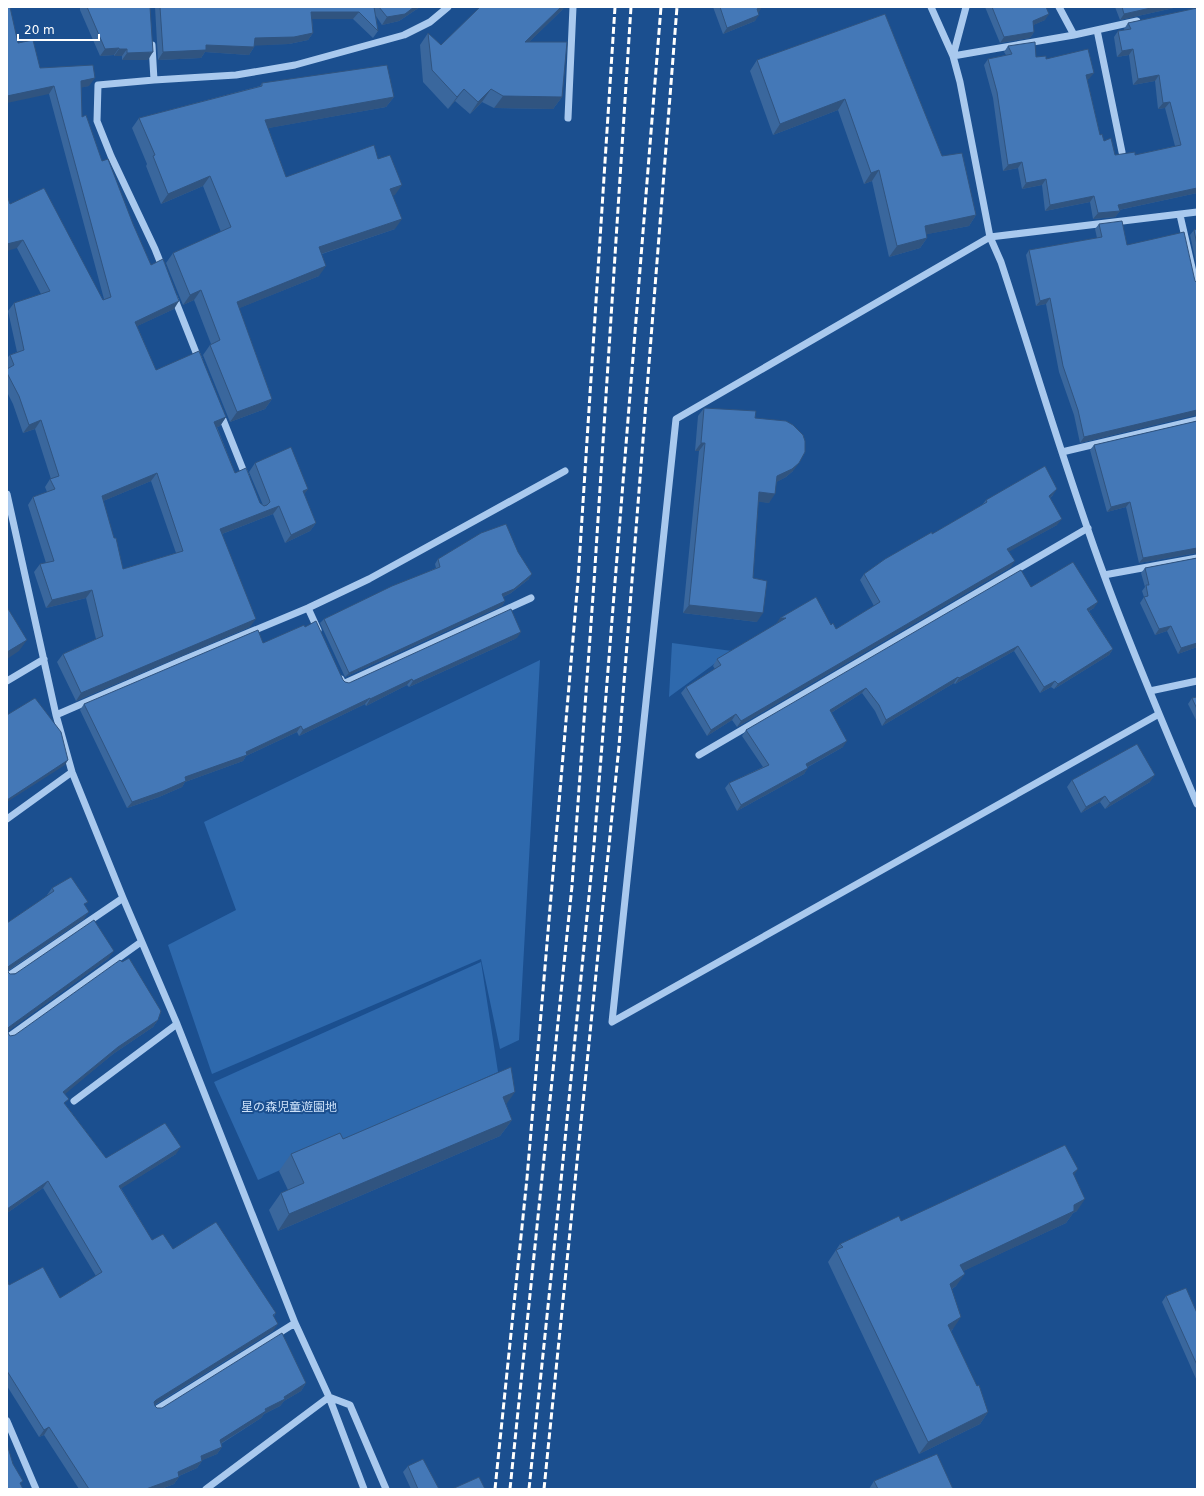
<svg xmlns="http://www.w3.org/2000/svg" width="1204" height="1496" viewBox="0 0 1204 1496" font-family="'DejaVu Sans','Noto Sans JP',sans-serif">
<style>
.green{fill:#2e69ad}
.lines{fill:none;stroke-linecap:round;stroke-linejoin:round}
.minor{stroke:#a9c9ee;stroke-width:7}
.rail{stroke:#fff;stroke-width:3;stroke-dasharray:7 3;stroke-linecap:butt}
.wall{fill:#3a679d;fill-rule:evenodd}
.shaded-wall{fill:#305480}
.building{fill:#4478b7;stroke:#305480;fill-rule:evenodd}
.labels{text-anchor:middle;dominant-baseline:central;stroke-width:4;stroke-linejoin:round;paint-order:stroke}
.park-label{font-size:12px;fill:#cfe3fa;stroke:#1b4f8f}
</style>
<rect width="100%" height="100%" fill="#1b4f8f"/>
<path class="green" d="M672 643 732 651 669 697Z
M540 660 519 1040 500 1049 481 959 212 1074 168 945 236 910 204 822Z
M481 962 498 1072 258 1180 214 1082Z"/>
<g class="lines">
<path class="minor" d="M931 7 953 56 960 82 990 237 1001 262C1035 366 1066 472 1104 575 1132 652 1165 728 1197 804
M966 7 953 56 1074 35 1137 21
M1059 7 1074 35
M1097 30 1122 152
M152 45 154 80 236 75 295 65 404 35 430 22 448 7
M154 80 98 85 97 121 111 156 155 249 163 269
M568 118 573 7
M1180 215 1196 285
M174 297 199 360
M220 412 246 477
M1062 452 1197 420
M7 494 56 715 72 772 123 898 177 1024 295 1323 329 1397 364 1489
M1104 575 1197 558
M308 608 318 630
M341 679 343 684 531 598
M7 681 44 659
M1150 691 1197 681
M1159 714 612 1022 676 419 990 237 1197 212
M56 715 183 660 308 608 369 579 565 471
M699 755 1088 528
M7 819 72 772
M7 977 123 898
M7 1038 141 942
M74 1101 177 1024
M329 1397 350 1405 386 1489
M154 1411 295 1323
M7 1421 36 1489
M206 1489 329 1397"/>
<path class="rail" d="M495 1489 527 1178 578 580 615 7
M510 1489 572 886 594 582 631 7
M529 1489 560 1191 594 845 661 7
M544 1489 619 746 677 7"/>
</g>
<path class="wall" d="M80 7H150L148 60H122V56H114V55L100 56 80 10Z
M155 7H420L399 21 382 25 376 16 378 31 373 38 353 19H312L313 33 308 40 289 44 254 45V47L249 55 205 52 201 58 158 60Z
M713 7H762L758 12 755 21 723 34Z
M985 7H1046L1045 20 1033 25 1034 32 1030 38 1000 43Z
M1115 7H1178L1120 20Z
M1197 8V193L1119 210 1120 211 1115 217 1093 219 1090 202 1045 211 1042 185 1022 189 1018 168 1003 171 993 98 984 65 988 59 1006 55 1004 52 1008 46 1036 57 1046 59 1089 79H1087L1100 135 1104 141 1115 155H1135L1175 146 1165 108 1158 109 1155 81 1133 85 1129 55 1117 57 1114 37 1118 31 1124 30V29L1128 23Z
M563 9 529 42 562 97 553 109 494 108 482 102 470 114 455 101 448 109 423 82 420 45 428 33 441 45Z
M885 14 942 156 976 215 969 226 927 234V238L920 248 889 257 872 181 864 184 838 110 773 135 750 71 757 60Z
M18 43 40 68 89 86 81 87 82 117 102 161 133 224 151 265 174 309 137 326 156 370 226 417 220 426 217 427 235 473 260 503 263 505 249 472 255 463 308 489 304 494 316 523 310 531 285 543 273 514 222 534 250 627 76 701 57 662 63 654 96 639 86 598 46 608 34 572 40 564 46 563 28 505 33 497 47 492 45 487 50 479H51L35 429 23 433 13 404 7 392V358L10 355 17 352 8 311 14 303 41 294 17 248 10 204 103 300 104 299 49 94ZM151 481 176 553 123 569 103 501Z
M262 83 394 97 386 107 268 128 286 177 378 159 395 195H392L395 229 322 254 319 276 239 308 272 399 265 409 230 422 203 355 210 345 211 344 194 300 183 305 166 263 173 253 221 232 203 186 161 204 146 166 147 164 132 128 139 118 260 86Z
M1099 224 1127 245 1196 415 1080 443 1074 415 1059 372 1046 304 1036 306 1026 255 1029 250 1097 238 1095 229Z
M1197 229V267L1190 235 1194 230Z
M704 408 755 418 793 471 786 477 776 482 769 503 758 501 753 578 757 622 683 613 699 451H695L698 416Z
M1197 421V553L1139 563 1126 507 1107 512 1090 450 1094 445Z
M1053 495 1050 498 1057 525 1009 551 1011 567 737 727 732 720 707 736 681 693 686 687 715 669 713 666 717 659 777 624H776L831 625 836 629 874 606 860 580 864 574 982 505 986 500Z
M1197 558V647L1178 654 1167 631 1155 635 1140 603 1144 597 1142 591 1145 587 1141 573 1145 568Z
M438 559 529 579 511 593 503 597 505 601 502 606 345 677 320 623 324 619 436 568 435 564Z
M1031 587 1094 608 1089 611 1113 649 1109 655 1054 689 1051 687 1040 693 1014 651 955 684 954 683 882 726 875 711 862 693 831 713 843 747 808 767 804 774 737 811 725 788 729 783 763 767 742 736 746 730Z
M517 638 409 687 407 685 366 706 365 704 299 736 297 732 246 756 243 761 185 782 182 787 159 797 127 808 80 710 84 704 263 643 343 680 345 682 349 683Z
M1197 697V722L1188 704 1192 698Z
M1072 780 1150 782 1105 809 1100 802 1081 813 1067 787Z
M52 888 85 906 84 919 8 971V972L10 974 109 958 8 1031V1033L10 1036 158 1020 153 1027 113 1054 64 1094 65 1104 106 1158 176 1154 121 1188 152 1240 173 1249 276 1313 274 1316 273 1331 155 1405V1406L157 1408H162L306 1383 301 1391 284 1401 280 1406 264 1414 261 1418 221 1444 222 1447 217 1454 202 1460V1461L197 1468 179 1476V1477L174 1484 161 1489H79L44 1435 39 1437 7 1386V1279L9 1285 60 1298 96 1276 43 1188 7 1213V923L48 896 47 895Z
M506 1104 512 1120 500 1136 278 1231 269 1210 281 1193 288 1190 279 1171 291 1154 343 1139Z
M1074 1175 1077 1211 1073 1213 1066 1223 963 1271 956 1286 952 1289 953 1329 951 1331 988 1412 980 1424 919 1454 828 1262 840 1244Z
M1166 1296 1197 1313V1381L1162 1302Z
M408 1466 439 1489H411L403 1472Z
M874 1481 953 1489H869Z"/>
<path class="shaded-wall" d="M414 7H420L399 21 382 25 387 17Z
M561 7H565L517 54 525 42Z
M760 7H762L759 12 752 15 757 9Z
M1155 7H1178L1120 20 1124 14Z
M311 12H359L353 19H306Z
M1049 14 1045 20 1029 27 1033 21Z
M759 15 755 21 723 34 727 28Z
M1034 32 1030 38 1000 43 1004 37Z
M313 33 308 40 289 44 250 46 255 38Z
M206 45 254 47 249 55 205 52 201 58 158 60 163 52Z
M119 48 114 55 100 56 105 49Z
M119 49H127L122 56H114Z
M1133 49 1129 55 1117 57 1122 51Z
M153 52 148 60H122L127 53Z
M1094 73 1089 79 1082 81 1086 75Z
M1159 75 1155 81 1133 85 1138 79Z
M95 78 89 86 75 89 81 81Z
M54 86 49 94 7 103V96Z
M464 89 455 101 448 109 457 97Z
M491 89 482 102 470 114 478 102Z
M503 96 562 97 553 109 494 108Z
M394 97 386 107 258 130 265 120Z
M845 99 838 110 773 135 780 124Z
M1170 102 1165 108 1158 109 1163 103Z
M1022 162 1018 168 1003 171 1008 165Z
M879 170 872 181 864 184 871 173Z
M210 176 203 186 161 204 168 194Z
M1046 179 1042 185 1022 189 1026 183Z
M402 185 395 195 383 199 390 189Z
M1197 188V193L1114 211 1118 205Z
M1094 196 1090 202 1045 211 1050 205Z
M1120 211 1115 217 1093 219 1098 213Z
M976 215 969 226 918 236 925 226Z
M402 219 395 229 312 257 319 247Z
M927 238 920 248 889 257 897 246Z
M23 240 17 248 7 251V244Z
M326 266 319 276 230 312 237 302Z
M201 290 194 300 183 305 190 295Z
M1050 298 1046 304 1036 306 1040 301Z
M179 301 174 309 129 330 135 322Z
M272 399 265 409 230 422 237 412Z
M1197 410V415L1080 443 1084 437Z
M226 417 220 426 209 430 214 422Z
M41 420 35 429 23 433 29 425Z
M701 443H705L699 451H695Z
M799 463 793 471 786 477 771 485 777 476Z
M157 473 151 481 96 504 102 496Z
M308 489 302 497 303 491Z
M1057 489 1053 495 1045 502 1049 496Z
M759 492 775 494 769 503 753 501Z
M1130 502 1126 507 1107 512 1111 507Z
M279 506 273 514 214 537 220 529Z
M1062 519 1057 525 1003 555 1007 549Z
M316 523 310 531 285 543 291 535Z
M1197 548V553L1139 563 1143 558Z
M1015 561 1011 567 737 727 741 721Z
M532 574 529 579 511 593 499 599 502 594Z
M92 590 86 598 46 608 52 600Z
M505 601 502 606 345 677 349 673Z
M1098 602 1094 608 1083 614 1087 609Z
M689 605 763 613 757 622 683 613Z
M780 618H786L782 625 776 624Z
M256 619 250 627 76 701 81 693Z
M1171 626 1167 631 1155 635 1159 629Z
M521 632 517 638 409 687 413 681Z
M27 640 19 651 7 659V652Z
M1197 643V647L1178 654 1181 648Z
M1018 646 1014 651 955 684 959 678Z
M1113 649 1109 655 1054 689 1058 684Z
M958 677 954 683 882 726 886 720Z
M412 679 407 685 366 706 370 699Z
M1055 681 1051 687 1040 693 1044 687Z
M866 688 862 693 826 716 830 710Z
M370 698 365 704 299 736 303 730Z
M736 714 732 720 707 736 711 730Z
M301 726 297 732 246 756 243 761 185 782 182 787 159 797 127 808 132 802 185 777 246 752Z
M847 741 843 747 802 770 806 764Z
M68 760 65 765 7 802V800Z
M808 768 804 774 737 811 741 805Z
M1155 775 1150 782 1105 809 1110 803Z
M1105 796 1100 802 1081 813 1086 807Z
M89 912 84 919 7 971V969L9 966Z
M114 951 109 958 7 1032V1030L9 1027Z
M158 1020 153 1027 113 1054 58 1100 63 1092 118 1047Z
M515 1092 503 1109V1097Z
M512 1120 500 1136 278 1231 289 1214Z
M181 1147 176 1154 114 1193 119 1186Z
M1078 1169 1070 1181 1073 1173Z
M48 1181 43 1188 7 1213V1209Z
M1085 1199 1077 1211 1073 1213 1066 1223 951 1277 960 1265Z
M965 1274 956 1286 941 1296 950 1284Z
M961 1317 953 1329 940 1337 948 1325Z
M278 1324 273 1331 151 1407 156 1400Z
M306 1383 301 1391 284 1401 280 1406 264 1414 261 1418 215 1447 220 1440 284 1397Z
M988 1412 980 1424 919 1454 928 1442Z
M49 1427 44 1435 39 1437 44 1430Z
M222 1447 217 1454 196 1463 201 1456Z
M202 1461 197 1468 172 1479 178 1472Z
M179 1477 174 1484 161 1489H146Z"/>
<path class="building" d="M7 7H10L18 43 33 40 40 68 93 65 95 78 81 81 82 117 86 115 102 161 108 159 133 224 151 265 163 259 179 301 135 322 156 370 199 351 226 417 214 422 235 473 246 468 260 503 264 506 267 505 270 502 269 499 255 463 291 447 308 489 303 491 316 523 291 535 279 506 220 529 256 619 81 693 63 654 103 636 92 590 52 600 40 564 54 561 33 497 55 489 50 479 59 476 41 420 29 425 19 396 7 373V369L14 365 10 355 24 350 14 303 50 291 23 240 7 244V195L10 204 44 188 103 300 111 297 54 86 7 96ZM157 473 183 551 123 569 116 538H114L102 496Z
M87 7H150L153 52 127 53V49H119V48L105 49Z
M160 7H374L378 31 359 12H311L313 33 294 37 255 38 254 47 206 45V50L163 52Z
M379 7H414L405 14 387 17Z
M480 7H561L525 42H567L562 97 503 96 491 89 478 102 464 89 457 97 432 70 428 33 441 45Z
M720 7H760L757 9 759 15 727 28Z
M992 7H1046L1049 14 1033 21 1034 32 1004 37Z
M1122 7H1155L1124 14Z
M1197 8V188L1118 205 1120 211 1098 213 1094 196 1050 205 1046 179 1026 183 1022 162 1008 165 997 92 988 59 1012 54 1008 46 1035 42 1036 57 1046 56V59L1088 49 1094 73 1086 75 1100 135 1102 134 1104 141 1111 138 1115 155 1135 152V155L1181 145 1170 102 1163 103 1159 75 1138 79 1133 49 1122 51 1118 31 1131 29 1128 23Z
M885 14 942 156 962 153 976 215 925 226 927 238 897 246 879 170 871 173 845 99 780 124 757 60Z
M387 65 394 97 265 120 286 177 374 145 378 159 390 155 402 185 390 189 402 219 319 247 326 266 237 302 272 399 237 412 210 345 220 340 201 290 190 295 173 253 231 227 210 176 168 194 153 156 155 155 139 118 262 86V83Z
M1122 221 1127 245 1184 232 1195 281 1197 283V410L1084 437 1078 410 1063 366 1050 298 1040 301 1029 250 1102 237 1099 224Z
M1197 229V245L1194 230Z
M704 408 756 411 755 418 786 421 793 425 803 435 805 441V452L799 463 792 469 777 476 775 494 759 492 753 578 767 581 763 613 689 605 705 443H701Z
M1197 421V548L1143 558 1130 502 1111 507 1094 445Z
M1045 466 1057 489 1049 496 1062 519 1007 549 1015 561 741 721 736 714 711 730 686 687 721 665 717 659 786 618H780L816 597 831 625 833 623 836 629 880 602 864 574 885 559 932 532V534L987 502 986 500Z
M506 524 518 552 532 574 514 589 502 594 505 601 349 673 324 619 392 586 440 567 438 559 481 533Z
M1197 558V643L1181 648 1171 626 1159 629 1144 597 1148 596 1146 585H1149L1145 568Z
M1073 562 1098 602 1087 609 1113 649 1058 684 1055 681 1044 687 1018 646 959 678 958 677 886 720 879 705 866 688 830 710 847 741 806 764 808 768 741 805 729 783 769 765 746 730 1021 570 1031 587Z
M7 607 27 640 7 652Z
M511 609 521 632 413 681 412 679 370 699V698L303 730 301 726 246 752 247 755 185 777 186 781 163 791 132 802 84 704 258 630 263 643 304 625 305 627 316 621 343 680 345 682 349 683Z
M1197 697V709L1192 698Z
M35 698 61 732 68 760 7 800V714V715Z
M1137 744 1155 775 1110 803 1105 796 1086 807 1072 780Z
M71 877 88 902 84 904 89 912 9 966 7 968 8 972 10 974H15L94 920 114 951 9 1027 7 1029 8 1033 10 1036 15 1035 120 960 122 962 129 958 161 1011 158 1020 118 1047 63 1092 69 1099 64 1103 106 1158 165 1123 181 1147 119 1186 152 1240 163 1234 173 1249 216 1222 276 1313 273 1315 278 1324 156 1400 154 1402 155 1406 157 1408H162L282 1333 306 1383 284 1397 285 1399 265 1409 266 1411 220 1440 222 1447 201 1456 202 1461 178 1472 179 1477 146 1489H89L49 1427 44 1430 7 1371V1279L9 1285 43 1267 60 1298 102 1272 48 1181 7 1209V923L54 891 52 888Z
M511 1067 515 1092 503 1097 512 1120 289 1214 281 1193 304 1183 291 1154 340 1133 343 1139Z
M1065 1145 1078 1169 1073 1173 1085 1199 1074 1205V1211L960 1265 965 1274 950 1284 961 1317 948 1325 977 1386 979 1385 988 1412 928 1442 836 1250 843 1247 840 1244 899 1216 901 1221Z
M1186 1288 1197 1313V1365L1166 1296Z
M7 1444 13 1464 23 1481 20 1483 23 1489H7Z
M937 1454 953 1489H878L874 1481Z
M423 1459 439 1489H418L408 1466Z
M479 1477 485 1489H452Z"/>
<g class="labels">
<g class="park-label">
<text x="289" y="1107">星の森児童遊園地</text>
</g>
</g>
<rect width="1204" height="1496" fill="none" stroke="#ffffff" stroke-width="16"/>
<path d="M18 34v6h81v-6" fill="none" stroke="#ffffff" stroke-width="2"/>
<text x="24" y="34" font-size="12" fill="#ffffff" stroke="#1b4f8f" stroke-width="3" paint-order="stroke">20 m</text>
</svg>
